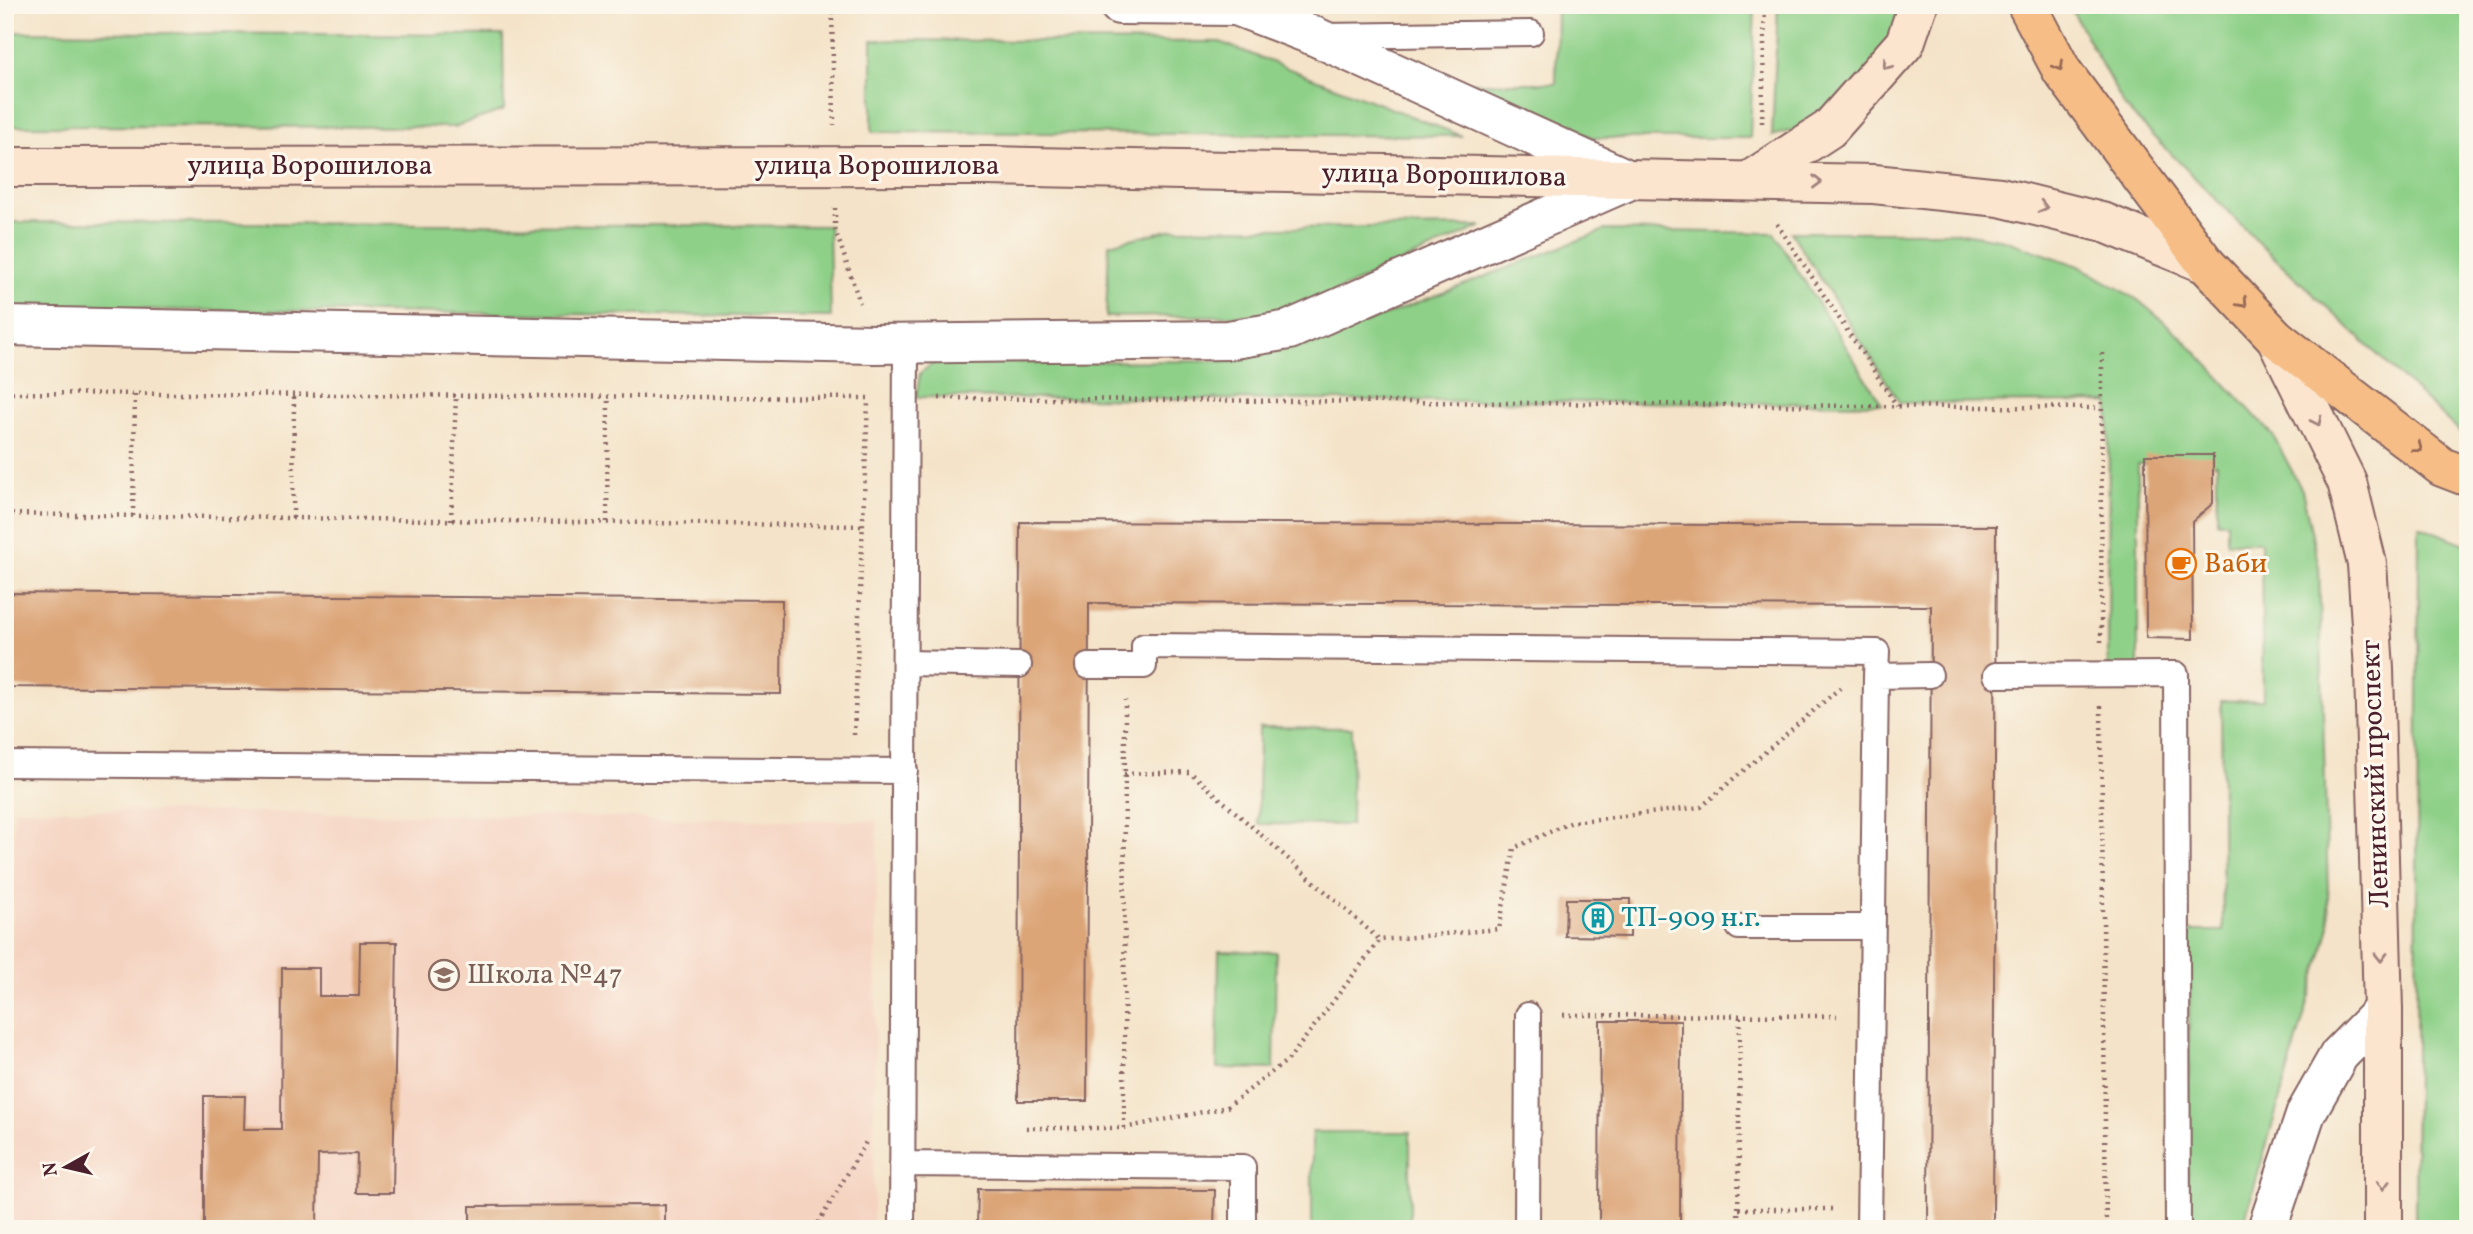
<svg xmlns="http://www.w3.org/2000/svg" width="2473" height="1234" viewBox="0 0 2473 1234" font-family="Vollkorn,serif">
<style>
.built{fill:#f5d3c1}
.green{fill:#8ed088;stroke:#6c785a;stroke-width:2}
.building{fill:#dca578}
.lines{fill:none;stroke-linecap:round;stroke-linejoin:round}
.lane-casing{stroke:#866462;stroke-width:28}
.street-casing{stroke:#866462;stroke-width:42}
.secondary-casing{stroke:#866462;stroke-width:42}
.primary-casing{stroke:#866462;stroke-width:42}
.path{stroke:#866462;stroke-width:4.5;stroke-dasharray:2 5;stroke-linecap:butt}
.lane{stroke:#fff;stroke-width:24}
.street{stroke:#fff;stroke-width:38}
.secondary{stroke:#fbe5cf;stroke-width:38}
.primary{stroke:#f6be86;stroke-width:38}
.oneway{stroke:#a2827d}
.oneway2{stroke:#976754}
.labels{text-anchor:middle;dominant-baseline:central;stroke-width:6;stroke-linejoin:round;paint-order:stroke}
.street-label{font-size:28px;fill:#4a1f2b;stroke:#fbf7ec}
.food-label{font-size:28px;fill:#c56008;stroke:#fbf7ec;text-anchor:start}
.culture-label{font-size:28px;fill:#0d838f;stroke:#fbf7ec;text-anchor:start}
.education-label{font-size:28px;fill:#785e54;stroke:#fbf7ec;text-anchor:start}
</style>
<rect width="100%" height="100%" fill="#fbf7ec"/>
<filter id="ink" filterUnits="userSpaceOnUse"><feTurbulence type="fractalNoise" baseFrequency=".0143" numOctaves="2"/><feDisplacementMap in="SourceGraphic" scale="14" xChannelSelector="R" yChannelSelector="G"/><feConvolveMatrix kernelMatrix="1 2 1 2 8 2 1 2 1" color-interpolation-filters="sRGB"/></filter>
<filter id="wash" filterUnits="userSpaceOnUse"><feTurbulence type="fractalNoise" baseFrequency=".00686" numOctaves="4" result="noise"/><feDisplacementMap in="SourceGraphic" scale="28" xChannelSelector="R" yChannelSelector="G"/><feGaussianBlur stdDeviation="1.57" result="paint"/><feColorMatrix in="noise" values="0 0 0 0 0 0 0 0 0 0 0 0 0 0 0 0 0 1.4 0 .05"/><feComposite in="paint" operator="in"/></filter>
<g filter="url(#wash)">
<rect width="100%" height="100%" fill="#f4e3c8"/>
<path class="built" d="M14 809 877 821 873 1229H8Z"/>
<path class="green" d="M1557 5H1755L1750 138H1594L1445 83H1556Z
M1778 5H1907L1871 72 1797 129 1772 136Z
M2069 5H2468V440L2261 245 2125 107Z
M5 32 503 35 504 110 454 127 5 126Z
M872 40 1220 42 1462 136 872 132Z
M5 222 829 226 831 317 5 308Z
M1482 226 1284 315 1106 317 1109 244 1173 229Z
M1605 230 1774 233 1882 404 916 397 920 373 935 362 1230 361 1321 340Z
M1791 232H1957L2004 240 2079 266 2138 300 2182 337 2273 435 2302 490 2319 567 2329 930 2242 1229H2197L2187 1224 2190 931H2223L2221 701 2263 700 2261 542H2227V522H2217V463L2138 464V681H2108L2109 402 1900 403Z
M2419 526 2468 545V1229H2415Z
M1259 727 1352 728 1351 825 1258 824Z
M1219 951 1276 952 1274 1069 1217 1068Z
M1312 1132H1410V1229H1312Z"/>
<g id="blocks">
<path class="building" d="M2145 455H2213V503L2192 522 2193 639 2146 638Z
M1020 522 1996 526 1993 1229H1928L1931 606 1089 603 1087 1101H1018Z
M5 593 782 600 781 694 5 687Z
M1566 899H1630V937L1565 936Z
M360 942H397L393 1193H356L357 1154 318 1155 317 1229H204V1096H245L244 1129H281L282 968H319V996H359Z
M1600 1021H1681L1680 1229H1599Z
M978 1189 1215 1190 1214 1229H977Z
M665 1205V1229H470V1206Z"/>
</g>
</g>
<g filter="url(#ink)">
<use href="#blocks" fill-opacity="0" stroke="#866462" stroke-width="2"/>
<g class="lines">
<g class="lane-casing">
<path id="lane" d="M1325 36 1531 33
M905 663 1019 665
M1088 666H1144V646L1877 652 1876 676
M1996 675 2176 674 2178 1229
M5 764 905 771
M1739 927H1871
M902 1164 1243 1167V1229
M902 1229 906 344
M1527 1229 1528 1015
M1869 1229 1876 676 1930 675"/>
</g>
<g class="street-casing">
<path id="street" d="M1119 5 1236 6 1314 36 1630 180
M5 326 874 344 1228 340 1289 330 1630 180
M2267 1229 2306 1113 2339 1055 2383 1010"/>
</g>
<g class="secondary-casing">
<path id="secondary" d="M5 167 987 166 1874 184 2000 197 2105 223 2206 264
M1749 181 1829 129 1905 43 1918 5
M2276 338 2347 482 2367 564 2374 669 2383 1010V1229"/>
</g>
<g class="primary-casing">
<path id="primary" d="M2027 5 2062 71 2206 264 2276 338 2442 467 2468 477"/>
</g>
<path class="path" d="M832 5 834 125
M1762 123 1765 5
M835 208V229L860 303
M1777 224 1897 406
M5 393 871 398
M939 398 2100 408
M5 514 863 526
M133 516 135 394
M293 518 294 395
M451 520 456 396
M607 522 608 396
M2101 642 2102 349
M2101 706 2106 1229
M854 735 868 402
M1124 774 1190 772 1380 940
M1563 1015 1837 1016
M1026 1128H1124L1125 700
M1124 1128 1227 1107 1289 1059 1380 940 1499 929 1514 848 1572 822 1701 807 1840 688
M1739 1209H1836
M815 1229 866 1142
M1738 1229 1740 1014"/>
<use href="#lane" class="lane"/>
<use href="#street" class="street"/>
<use href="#secondary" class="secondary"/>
<use href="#primary" class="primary"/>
</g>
<defs><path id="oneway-chevron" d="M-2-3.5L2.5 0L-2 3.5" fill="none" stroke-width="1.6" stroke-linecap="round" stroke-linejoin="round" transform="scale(1.75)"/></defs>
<g class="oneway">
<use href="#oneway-chevron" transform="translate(1887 65) rotate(131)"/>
<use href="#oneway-chevron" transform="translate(1817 182) rotate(1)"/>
<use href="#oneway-chevron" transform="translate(2043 207) rotate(14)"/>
<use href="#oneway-chevron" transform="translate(2317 421) rotate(64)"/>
<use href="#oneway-chevron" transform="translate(2381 957) rotate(89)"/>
<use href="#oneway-chevron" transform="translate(2383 1185) rotate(90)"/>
</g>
<g class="oneway2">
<use href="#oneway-chevron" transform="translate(2059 66) rotate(60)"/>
<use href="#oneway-chevron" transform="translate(2243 303) rotate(47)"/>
<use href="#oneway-chevron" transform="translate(2418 448) rotate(38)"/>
</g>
</g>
<defs>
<g id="cafe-ring" transform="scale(1.575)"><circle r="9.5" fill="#fbf7ec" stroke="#e8710a" stroke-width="1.5"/><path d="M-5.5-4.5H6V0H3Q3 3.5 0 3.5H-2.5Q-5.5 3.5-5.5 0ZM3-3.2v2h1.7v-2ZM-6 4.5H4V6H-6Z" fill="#e8710a"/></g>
<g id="building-ring" transform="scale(1.575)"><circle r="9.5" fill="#fbf7ec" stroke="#0f9aa8" stroke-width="1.5"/><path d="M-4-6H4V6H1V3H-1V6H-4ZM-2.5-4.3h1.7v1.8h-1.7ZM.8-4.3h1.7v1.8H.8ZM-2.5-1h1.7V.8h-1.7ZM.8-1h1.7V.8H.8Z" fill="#0f9aa8"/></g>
<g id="school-ring" transform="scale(1.575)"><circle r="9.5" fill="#fbf7ec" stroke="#8d6e63" stroke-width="1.5"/><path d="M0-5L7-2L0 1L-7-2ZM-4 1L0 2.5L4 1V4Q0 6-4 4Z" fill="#8d6e63"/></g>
</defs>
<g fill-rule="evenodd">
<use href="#cafe-ring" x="2181" y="564"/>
<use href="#building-ring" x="1598" y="918"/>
<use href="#school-ring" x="444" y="975"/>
</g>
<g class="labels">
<g class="street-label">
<text x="310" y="166">улица Ворошилова</text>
<text x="877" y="166">улица Ворошилова</text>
<text transform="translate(1444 176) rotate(1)">улица Ворошилова</text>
<text transform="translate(2376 774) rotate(-92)">Ленинский проспект</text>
</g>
<g class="food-label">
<text x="2204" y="564">Ваби</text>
</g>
<g class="culture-label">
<text x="1621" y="918">ТП-909 н.г.</text>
</g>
<g class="education-label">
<text x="467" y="975">Школа №47</text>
</g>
</g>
<rect width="2473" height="1234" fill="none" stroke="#fbf7ec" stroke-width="28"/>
<g transform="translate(66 1167) rotate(262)" stroke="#fbf7ec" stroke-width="5" paint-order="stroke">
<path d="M0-5L12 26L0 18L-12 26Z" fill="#4a1f2b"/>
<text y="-10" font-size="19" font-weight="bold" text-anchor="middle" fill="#4a1f2b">N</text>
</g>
</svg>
